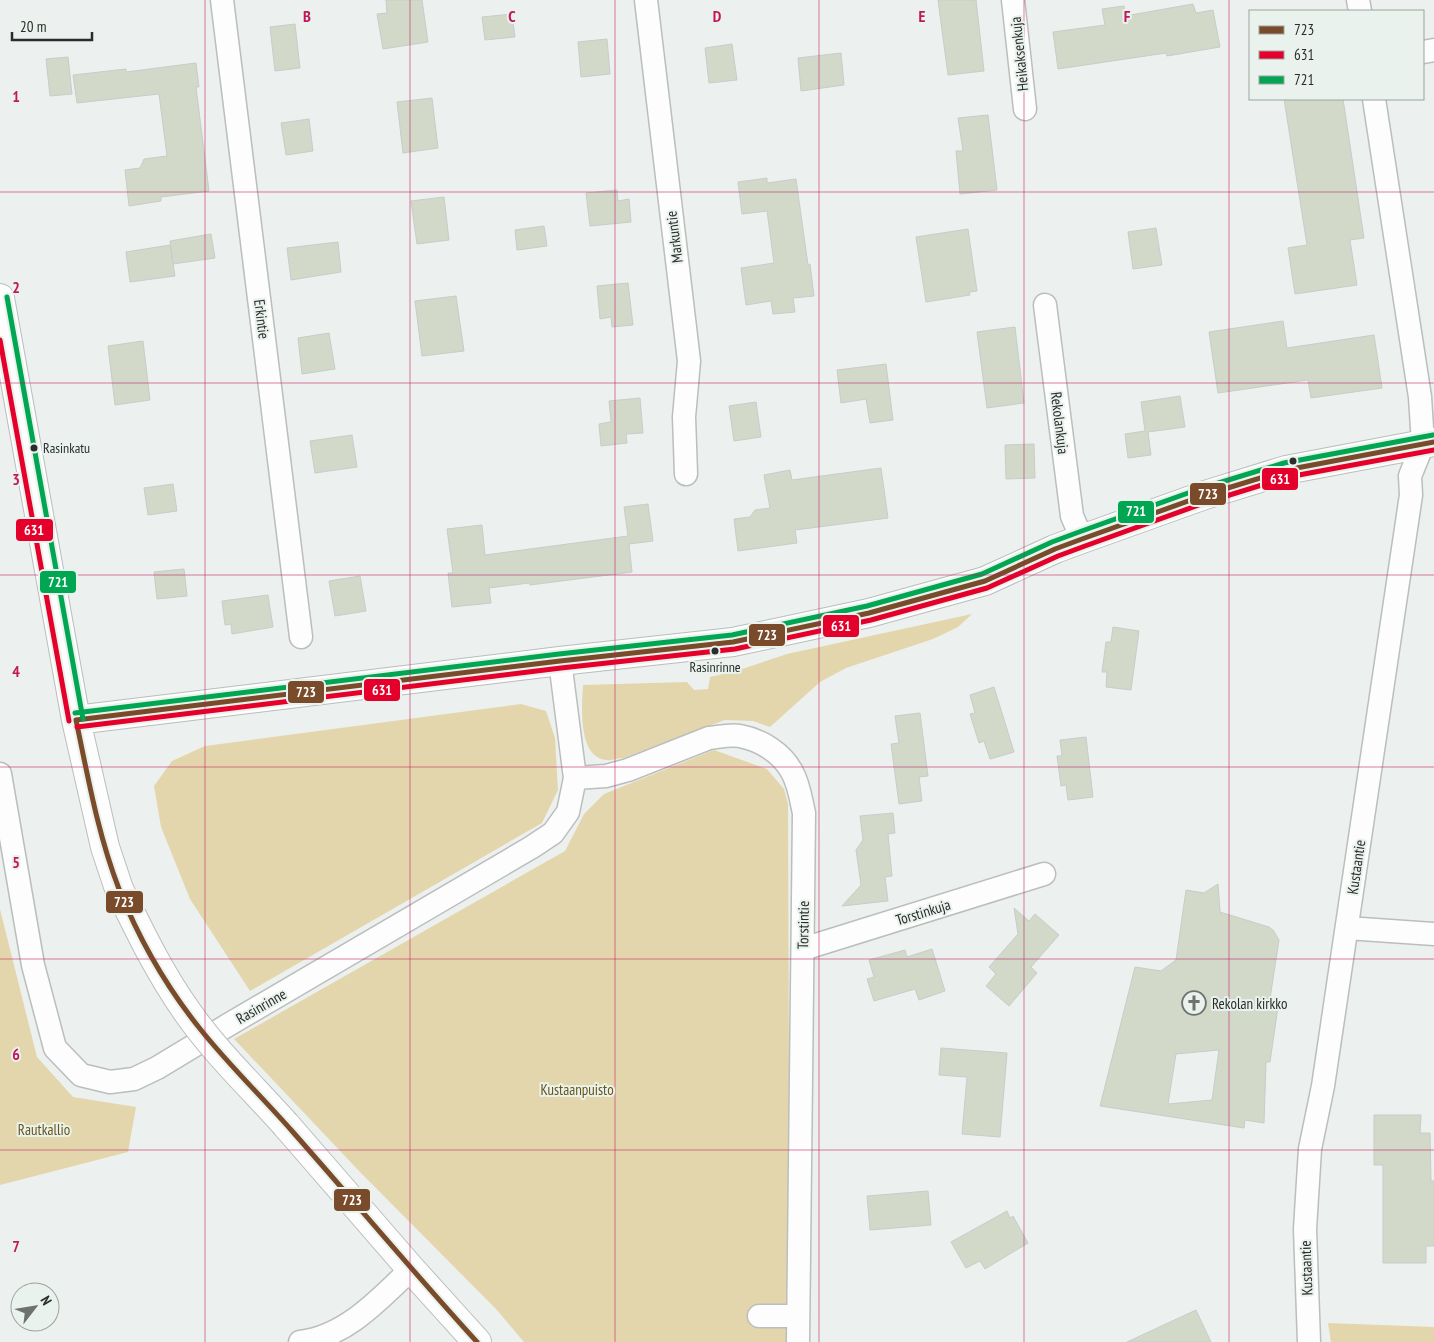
<svg xmlns="http://www.w3.org/2000/svg" width="1434" height="1342" viewBox="0 0 1434 1342" font-family="'PT Sans Narrow',sans-serif">
<style>
.green{fill:#e4d6ac}
.building{fill:#d2d9c9;stroke:#c9ccc9;fill-rule:evenodd}
.lines{fill:none;stroke-linecap:round;stroke-linejoin:round}
.street-casing{stroke:#babebc;stroke-width:25}
.secondary-casing{stroke:#babebc;stroke-width:30}
.street{stroke:#fcfdfc;stroke-width:22}
.secondary{stroke:#fcfdfc;stroke-width:28}
.secondary-bridge-casing{stroke:#babebc;stroke-width:30;stroke-linecap:butt}
.secondary-bridge{stroke:#fcfdfc;stroke-width:28}
.bus-1-casing{stroke:#eaf2ed;stroke-width:9}
.bus-2-casing{stroke:#eaf2ed;stroke-width:9}
.bus-3-casing{stroke:#eaf2ed;stroke-width:9}
.bus-1{stroke:#7a4b2a;stroke-width:5}
.bus-2{stroke:#e4002b;stroke-width:5}
.bus-3{stroke:#00a651;stroke-width:5}
.grid{fill:none;stroke:#c2185b;stroke-width:1;stroke-opacity:0.55}
.bus-dot{fill:#2a2d2b;stroke:#eaf2ed;stroke-width:2}
.labels{text-anchor:middle;dominant-baseline:central;stroke-width:4;stroke-linejoin:round;paint-order:stroke}
.bus-label{font-size:14px;fill:#2a2d2b;stroke:#eaf2ed;text-anchor:start}
.street-label{font-size:15px;fill:#2a2d2b;stroke:#eaf2ed}
.poi-label{font-size:15px;fill:#2a2d2b;stroke:#eaf2ed;text-anchor:start}
.park-label{font-size:15px;fill:#695417;stroke:#eaf2ed}
.grid-label{font-size:16px;text-anchor:middle;font-weight:bold;fill:#c2185b;stroke:#eaf2ed;stroke-width:4;stroke-linejoin:round;paint-order:stroke}
.line-badge{stroke:#eaf2ed;stroke-width:2}
.badge-label{font-size:14px;text-anchor:middle;font-weight:bold;fill:#fff}
</style>
<rect width="100%" height="100%" fill="#ecf0ee"/>
<path class="green" d="M972 614 958 627 933 639 846 668 820 682 770 727 753 721 725 720 623 758C618 758 612 761 607 760 577 758 582 705 583 685L687 682 694 690 708 689 710 677 736 671 787 654Z
M521 704 546 711 555 738 558 790 542 823 250 991 190 899 161 827 154 786 172 761 205 746Z
M714 750 767 769 784 789 788 804 790 1342H524L496 1309 360 1172 234 1039 565 851 584 814 604 794Z
M0 909 37 1057 73 1097 136 1107 128 1152 0 1185Z
M1328 1323 1434 1327V1342H1331Z"/>
<path class="building" d="M386 0H422L428 42 383 49 377 14 387 13Z
M938 0H976L984 71 948 75Z
M1193 4 1196 13 1213 10 1220 47 1167 56 1166 53 1058 69 1053 32 1105 25 1102 9 1124 6 1125 16Z
M512 14 515 37 485 40 482 17Z
M295 24 300 68 275 71 270 27Z
M607 39 610 74 581 77 578 42Z
M732 44 737 80 709 83 705 48Z
M841 53 844 85 801 91 798 58Z
M68 57 72 94 50 96 46 59Z
M196 63 199 87H196L209 191 161 197V201L129 206 125 170 140 168 144 159 167 156 159 94 77 103 73 75 126 69V72Z
M432 98 438 148 403 153 397 102Z
M1284 99H1343L1364 238 1350 240 1357 285 1295 294 1288 248 1307 245Z
M988 115 997 190 960 194 956 151H963L958 118Z
M309 119 313 151 286 155 281 123Z
M767 178V183L796 179 808 265 810 264 814 296 793 298 795 312 773 314 771 301 746 305 741 268 774 263 767 211 742 214 738 182Z
M617 190 618 201 629 199 631 222 590 226 586 193Z
M444 197 449 240 417 244 411 201Z
M544 226 547 246 517 250 515 230Z
M1156 228 1162 265 1133 269 1128 232Z
M968 229 977 291 969 292 970 295 926 302 916 237Z
M211 234 215 258 173 264 170 241Z
M338 242 341 272 291 280 287 248Z
M170 245 175 276 130 282 126 252Z
M628 283 633 325 612 327 611 317 600 319 597 286Z
M456 296 464 351 422 356 415 301Z
M1283 321 1287 348 1374 335 1382 388 1311 398 1308 380 1218 393 1209 332Z
M1015 327 1024 403 987 408 977 332Z
M329 333 335 369 302 374 298 338Z
M143 341 150 400 115 405 108 346Z
M886 364 893 420 870 423 866 399 841 403 837 370Z
M1180 396 1185 427 1148 432 1151 455 1128 458 1125 434 1145 431 1141 402Z
M640 398 643 433 626 434 627 443 601 446 599 424 611 422 609 401Z
M756 402 761 437 734 441 729 406Z
M352 435 357 467 315 473 310 441Z
M1034 444 1035 478 1006 479 1005 445Z
M881 468 888 518 795 530 797 543 738 551 734 519 750 517 755 510 770 508 764 475 790 470 792 480Z
M173 484 177 511 148 515 144 488Z
M648 504 653 541 629 544 632 572 530 585 529 583 489 588 491 603 452 607 448 573H453L447 529 482 525 485 555 628 536 624 507Z
M184 569 187 596 157 599 154 572Z
M360 576 366 611 335 616 329 581Z
M268 595 273 627 232 634 231 624 225 625 222 601Z
M1113 627 1139 631 1131 690 1106 687 1107 672H1102L1106 642H1111Z
M994 687 1014 752 990 759 984 741 979 743 970 714 975 713 970 695Z
M920 713 928 776 919 777 922 801 899 804 891 744 899 743 895 716Z
M1086 737 1093 797 1068 800 1066 785 1061 786 1057 756H1062L1060 740Z
M893 813 895 833 888 834 892 876 885 877 888 901 842 906 861 885 856 850 863 840 860 816Z
M1218 884 1220 912 1269 927 1273 930 1279 940 1269 1005 1278 1007 1270 1062H1266L1264 1123 1245 1120 1244 1128 1100 1106 1135 967 1161 971 1176 960 1186 890 1204 893ZM1219 1050 1212 1100 1168 1104 1176 1054Z
M1014 908 1029 921 1035 914 1059 935 1031 967 1037 973 1009 1006 986 986 996 974 989 967 1018 934Z
M932 949 945 991 919 1000 915 989 874 1001 867 979 874 977 869 960 905 950 907 957Z
M941 1048 1007 1053 1000 1137 962 1134 967 1077 939 1075Z
M1374 1115H1421L1420 1133H1430L1431 1181H1434V1246H1426V1263H1383V1165H1374Z
M928 1191 931 1225 870 1230 867 1196Z
M1007 1211 1010 1218 1013 1216 1028 1243 985 1269 980 1261 966 1268 951 1242Z
M1196 1310 1211 1342H1127Z"/>
<g class="lines">
<g class="street-casing">
<path id="street" d="M222 0 301 637
M646 0 689 361 684 417 686 474
M1013 0 1025 109
M1358 0 1360 11
M1423 52 1434 50
M1045 305 1072 516 1082 539
M0 774 33 965 55 1048 81 1075 110 1082 134 1079 157 1068 228 1025 532 847 553 833 568 812 575 778 560 661
M575 778 606 776 628 770 709 738C719 737 730 734 740 736 761 740 782 753 792 772 799 784 801 800 804 813L798 1342
M1347 928 1434 934
M803 949 1044 874
M759 1316H798
M300 1342C345 1337 379 1300 411 1269
M1309 1342 1305 1229 1310 1149 1323 1086 1411 495 1410 476 1423 444 1420 397 1374 99"/>
</g>
<g class="secondary-casing">
<path id="secondary" d="M0 298 76 720 105 847 119 889
M76 720 560 661 733 642 869 613 985 581 1055 549 1082 539 1205 495 1286 470 1434 442
M286 1125 411 1269 477 1342"/>
</g>
<use href="#street" class="street"/>
<use href="#secondary" class="secondary"/>
<g class="secondary-bridge-casing">
<path id="secondary-bridge" d="M119 889C140 932 160 974 188 1013 216 1053 253 1088 286 1125"/>
</g>
<use href="#secondary-bridge" class="secondary-bridge"/>
<g class="bus-1-casing">
<path id="bus-1" d="M76 720 560 661 733 642 869 613 985 581 1055 549 1082 539 1205 495 1286 470 1434 442
M76 720C88 777 98 835 119 889 139 939 167 988 201 1030 229 1065 262 1097 292 1131 354 1201 414 1273 477 1342"/>
</g>
<g class="bus-2-casing">
<path id="bus-2" d="M0 340 69 721
M77 727 561 668 735 649 871 620 987 588 1058 556 1085 546 1207 502 1288 477 1434 450"/>
</g>
<g class="bus-3-casing">
<path id="bus-3" d="M7 297 83 719
M75 713 559 654 732 635 867 606 982 574 1052 542 1079 532 1202 488 1284 463 1433 435"/>
</g>
<use href="#bus-1" class="bus-1"/>
<use href="#bus-2" class="bus-2"/>
<use href="#bus-3" class="bus-3"/>
</g>
<path class="grid" d="M205 0V1342M410 0V1342M615 0V1342M819 0V1342M1024 0V1342M1229 0V1342M0 192H1434M0 383H1434M0 575H1434M0 767H1434M0 959H1434M0 1150H1434"/>
<defs>
<g id="church-ring" transform="scale(1.25)"><circle r="9.5" fill="#eaf2ed" stroke="#6e716f" stroke-width="1.5"/><path d="M-1.2-6h2.4v3.5h3.3v2.4h-3.3V6h-2.4V-.1h-3.3v-2.4h3.3Z" fill="#6e716f"/></g>
</defs>
<g fill-rule="evenodd">
<use href="#church-ring" x="1194" y="1003"/>
</g>
<g class="bus-dot">
<circle cx="34" cy="448" r="4.5"/>
<circle cx="1293" cy="461" r="4.5"/>
<circle cx="715" cy="651" r="4.5"/>
</g>
<g class="labels">
<g class="bus-label">
<text x="43" y="448">Rasinkatu</text>
<text x="715" y="667" text-anchor="middle">Rasinrinne</text>
</g>
<g class="street-label">
<text transform="translate(1019 54) rotate(-96)">Heikaksenkuja</text>
<text transform="translate(674 237) rotate(-97)">Markuntie</text>
<text transform="translate(262 319) rotate(83)">Erkintie</text>
<text transform="translate(1060 423) rotate(83)">Rekolankuja</text>
<text transform="translate(1356 867) rotate(-82)">Kustaantie</text>
<text transform="translate(923 912) rotate(-17)">Torstinkuja</text>
<text transform="translate(803 925) rotate(-89)">Torstintie</text>
<text transform="translate(261 1006) rotate(-30)">Rasinrinne</text>
<text transform="translate(1306 1268) rotate(-92)">Kustaantie</text>
</g>
<g class="poi-label">
<text x="1212" y="1003">Rekolan kirkko</text>
</g>
<g class="park-label">
<text x="577" y="1089">Kustaanpuisto</text>
<text x="44" y="1129">Rautkallio</text>
</g>
</g>
<g class="grid-label">
<text x="307" y="22">B</text>
<text x="512" y="22">C</text>
<text x="717" y="22">D</text>
<text x="922" y="22">E</text>
<text x="1127" y="22">F</text>
<text x="16" y="102">1</text>
<text x="16" y="293">2</text>
<text x="16" y="485">3</text>
<text x="16" y="677">4</text>
<text x="16" y="868">5</text>
<text x="16" y="1060">6</text>
<text x="16" y="1252">7</text>
</g>
<g class="line-badge">
<rect x="1261" y="467" width="38" height="24" rx="5" fill="#e4002b"/>
<rect x="1189" y="482" width="38" height="24" rx="5" fill="#7a4b2a"/>
<rect x="1117" y="500" width="38" height="24" rx="5" fill="#00a651"/>
<rect x="15" y="518" width="39" height="24" rx="5" fill="#e4002b"/>
<rect x="39" y="570" width="38" height="24" rx="5" fill="#00a651"/>
<rect x="822" y="614" width="38" height="24" rx="5" fill="#e4002b"/>
<rect x="748" y="623" width="38" height="24" rx="5" fill="#7a4b2a"/>
<rect x="363" y="678" width="38" height="24" rx="5" fill="#e4002b"/>
<rect x="287" y="680" width="38" height="24" rx="5" fill="#7a4b2a"/>
<rect x="105" y="890" width="39" height="24" rx="5" fill="#7a4b2a"/>
<rect x="333" y="1188" width="38" height="24" rx="5" fill="#7a4b2a"/>
</g>
<g class="badge-label">
<text x="1280" y="484">631</text>
<text x="1208" y="499">723</text>
<text x="1136" y="516">721</text>
<text x="34" y="535">631</text>
<text x="58" y="587">721</text>
<text x="841" y="631">631</text>
<text x="767" y="640">723</text>
<text x="382" y="695">631</text>
<text x="306" y="697">723</text>
<text x="124" y="907">723</text>
<text x="352" y="1205">723</text>
</g>
<rect x="1249" y="10" width="175" height="90" fill="#eaf2ed" stroke="#9da39f"/>
<rect x="1259" y="26" width="25" height="8" fill="#7a4b2a" stroke="#9da39f"/>
<text x="1294" y="35" font-size="15" fill="#2a2d2b">723</text>
<rect x="1259" y="51" width="25" height="8" fill="#e4002b" stroke="#9da39f"/>
<text x="1294" y="60" font-size="15" fill="#2a2d2b">631</text>
<rect x="1259" y="76" width="25" height="8" fill="#00a651" stroke="#9da39f"/>
<text x="1294" y="85" font-size="15" fill="#2a2d2b">721</text>
<g transform="translate(35 1307) rotate(59)"><circle r="24" fill="#eaf2ed" stroke="#9da39f"/>
<path d="M0-4L9 19L0 12L-9 19Z" fill="#6e716f"/>
<text y="-8" font-size="14" font-weight="bold" text-anchor="middle" fill="#2a2d2b">N</text>
</g>
<path d="M12 32v8h80v-8" fill="none" stroke="#2a2d2b" stroke-width="2.5"/>
<text x="20" y="32" font-size="15" fill="#2a2d2b" stroke="#eaf2ed" stroke-width="4" paint-order="stroke">20 m</text>
</svg>
